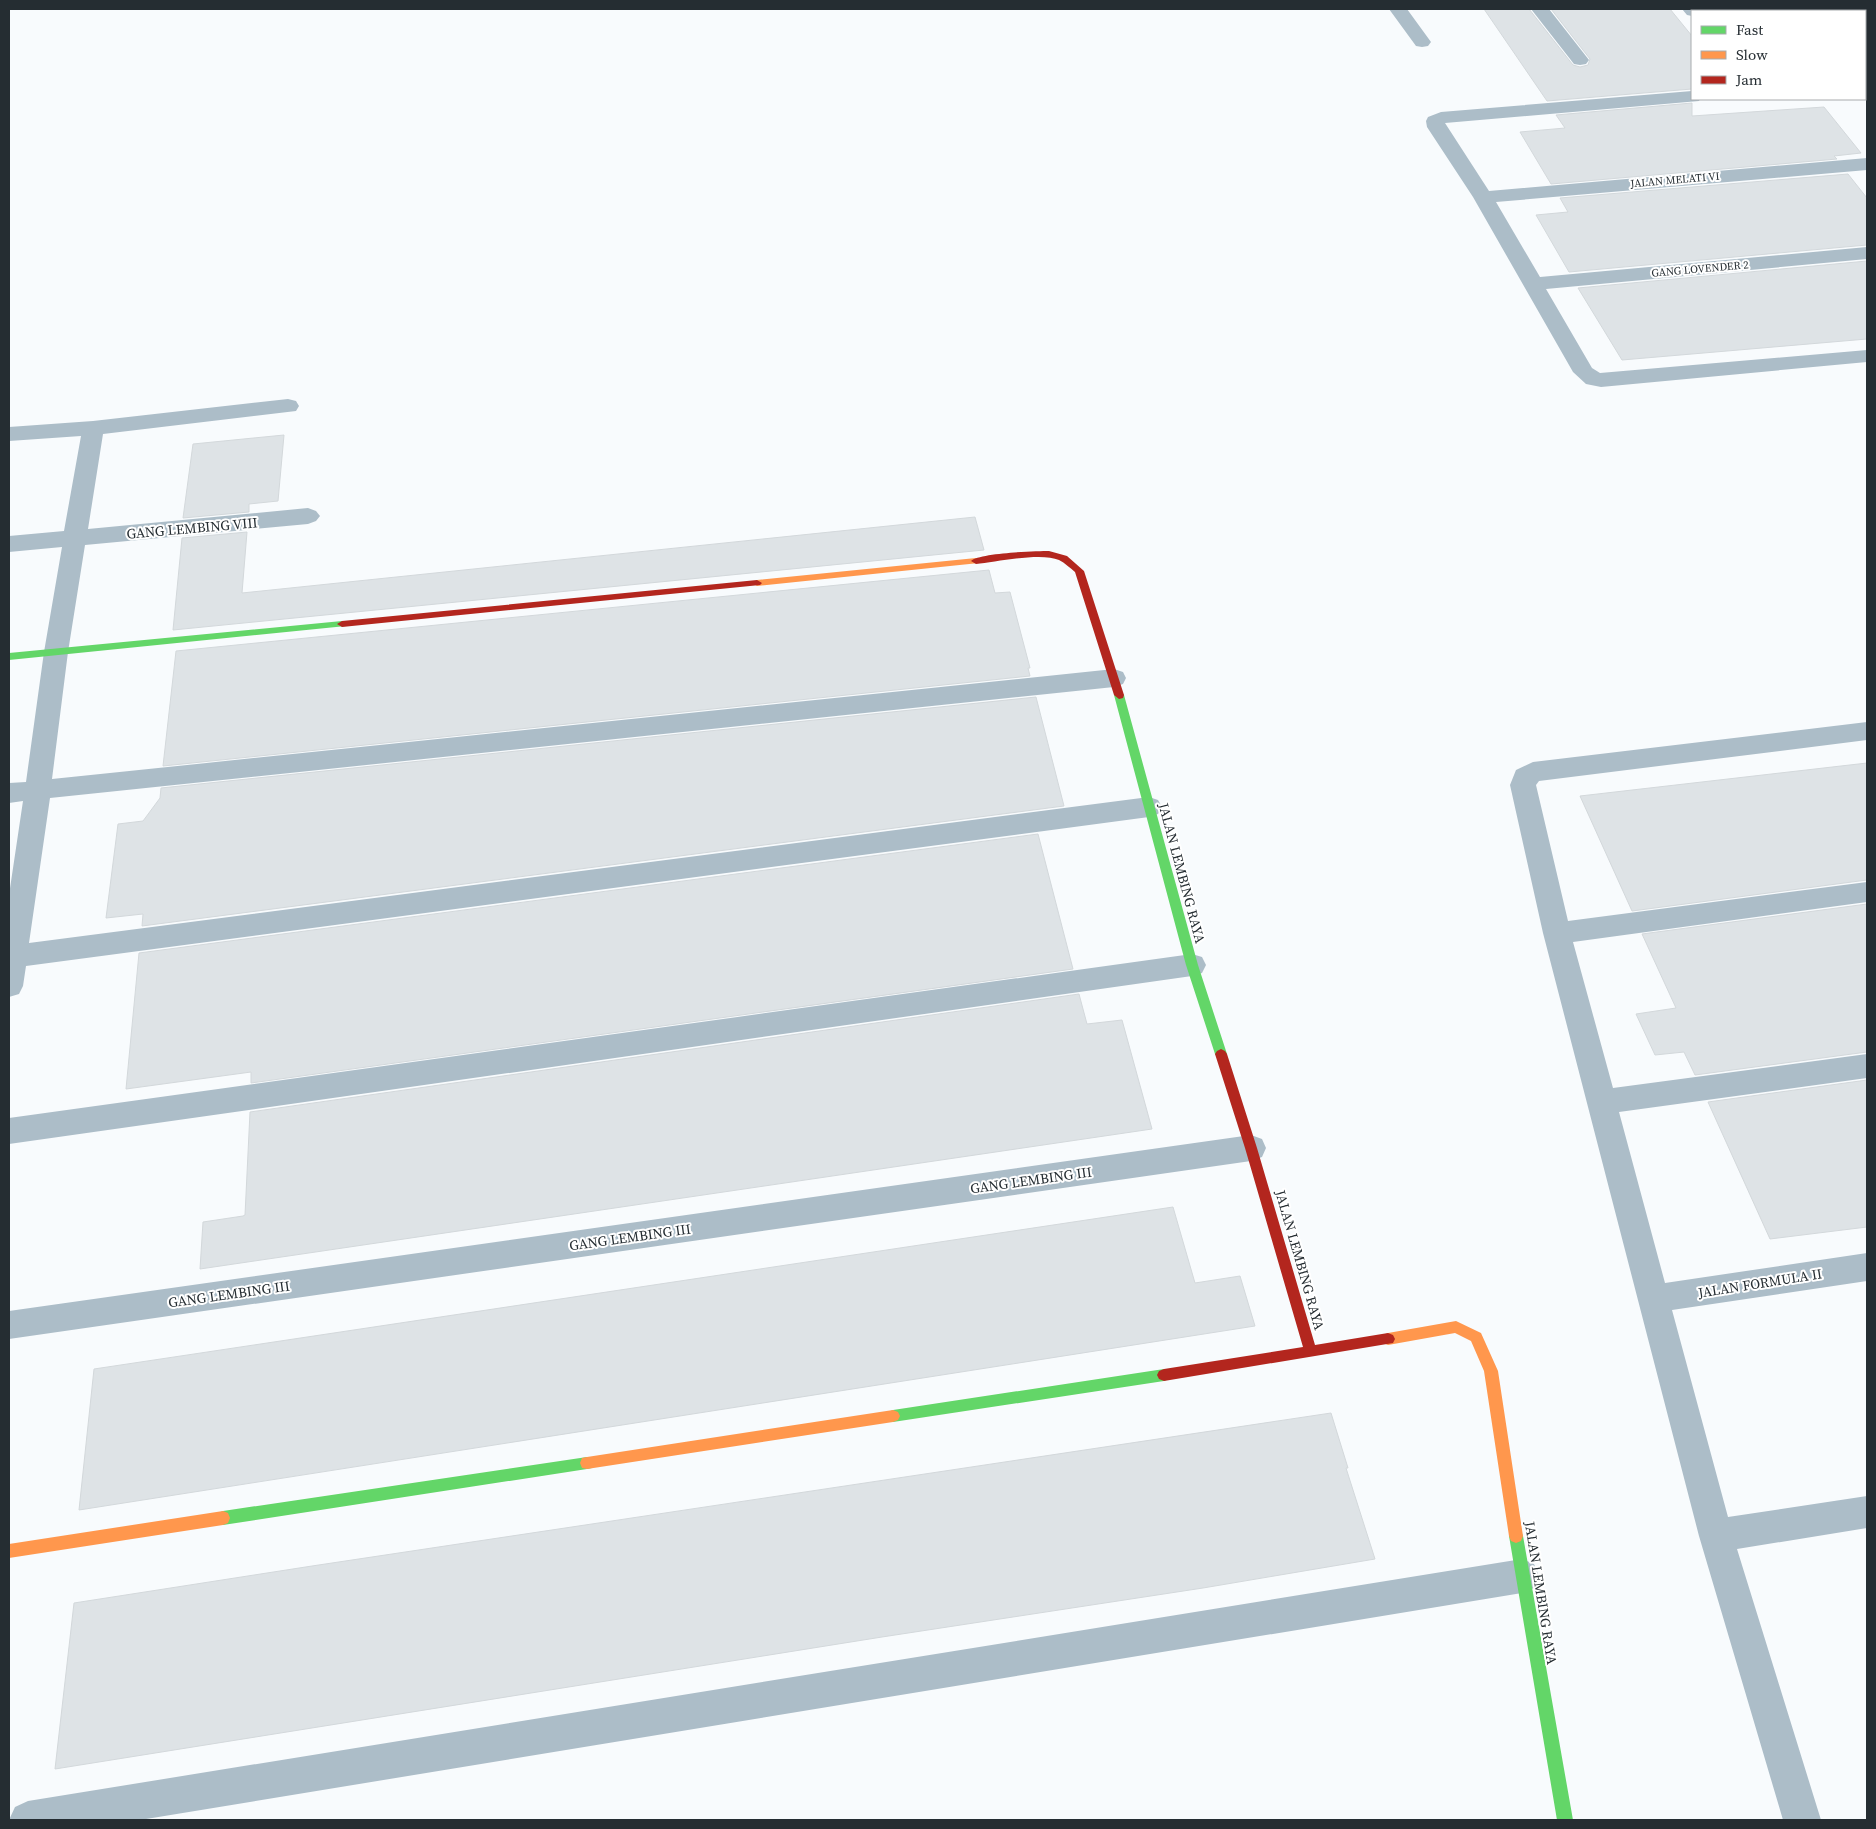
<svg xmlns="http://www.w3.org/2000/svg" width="1876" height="1829" viewBox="0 0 1876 1829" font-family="'Source Serif 4',serif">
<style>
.building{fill:#dee3e6;stroke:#d3d8db}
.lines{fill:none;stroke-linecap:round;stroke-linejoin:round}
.street{fill:#acbdc8;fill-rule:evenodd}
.fast{fill:#63d668;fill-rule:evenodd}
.slow{fill:#ff974d;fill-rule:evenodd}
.jam{fill:#b3261e;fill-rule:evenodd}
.labels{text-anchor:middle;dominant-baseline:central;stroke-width:4;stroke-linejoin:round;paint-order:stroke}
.far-street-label{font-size:11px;fill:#252d32;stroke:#fff}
.street-label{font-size:14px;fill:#252d32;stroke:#fff}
</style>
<rect width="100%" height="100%" fill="#f8fbfd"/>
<path class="building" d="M1484 9H1529L1573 65 1580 67 1588 65 1590 59 1551 9H1670L1692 36V89L1547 101Z
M1692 103V116L1824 107 1861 153 1834 156 1837 159 1551 184 1520 132 1565 128 1556 115Z
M1848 174 1867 198V245L1569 272 1536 215 1568 212 1560 198Z
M1867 261V339L1622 360 1578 288Z
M284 435 278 501 249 504V512L183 518 193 444Z
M975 517 984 550 173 630 182 538 247 532 242 593Z
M989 570 995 593 1010 592 1030 668H1028L1030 676 163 766 176 651Z
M1036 697 1064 806 142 926 143 914 106 918 118 824 143 821 160 798 161 788Z
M1867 763V880L1632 911 1580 796Z
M1038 834 1073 969 251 1083V1072L126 1089 139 953Z
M1867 904V1052L1695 1075 1684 1052 1655 1055 1636 1014 1676 1008 1642 934Z
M1079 994 1087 1024 1122 1020 1152 1129 200 1269 203 1222 243 1216 245 1215 250 1112Z
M1867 1080V1227L1770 1239 1708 1102Z
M1173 1207 1195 1283 1240 1276 1255 1326 79 1510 94 1369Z
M1331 1413 1348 1468H1346L1375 1559 1203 1588 882 1637 55 1769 74 1603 312 1566Z"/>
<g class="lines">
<path class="street" d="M1389 9H1407L1431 42 1428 46 1422 47 1416 46Z
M1531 9H1549L1589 60 1586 64 1580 65 1574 64Z
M1682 9H1700L1702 11H1692V16L1687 15Z
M1863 11H1867V24H1865V11Z
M1865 35H1867V45H1865Z
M1867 76V88L1865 89V77Z
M1692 91V99H1700L1699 101 1445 123 1489 191 1867 158V170L1496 202 1540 277 1867 247V259L1546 289 1592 368 1600 373 1867 350V362L1601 387 1586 384 1573 372 1473 197 1427 127 1426 121 1428 117 1441 112Z
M288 399 296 401 299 406 296 411 103 434 88 529 308 508 316 511 320 516 316 521 308 524 85 545 68 652 52 779 1114 669 1123 672 1126 678 1123 684 1114 687 50 798 29 943 1149 797 1158 800 1162 807 1158 814 1149 817 26 966 23 986 19 994 9 997V895L23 801 9 803V783L26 782 44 652 62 547 9 552V536L64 531 81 436 9 441V427L93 421Z
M1867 722V740L1539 781 1536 785 1568 921 1867 882V902L1573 942 1613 1088 1867 1054V1078L1619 1112 1665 1283 1867 1253V1281L1672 1310 1728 1517 1867 1496V1528L1737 1549 1821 1820H1783L1699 1536 1543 933 1510 785 1516 770 1533 762Z
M1192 954 1202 957 1206 965 1202 973 1192 976 9 1144V1118Z
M1251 1135 1262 1139 1266 1148 1262 1157 1251 1161 9 1339V1311Z
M1522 1559 1534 1564 1539 1576 1534 1588 1522 1593 140 1820H9L15 1807 28 1801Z"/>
<path class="fast" d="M342 621 347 624 346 626 9 660V653Z
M1119 691 1124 695 1198 965 1227 1054 1225 1057 1221 1059 1217 1057 1215 1054 1186 965 1114 695Z
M1164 1369 1169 1371 1171 1375 1169 1379 1164 1381 893 1422 888 1420 886 1416 888 1412 893 1410Z
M587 1457 592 1458 594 1463 592 1468 587 1469 223 1525 218 1523 216 1518 218 1513 223 1511Z
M1516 1529 1521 1531 1523 1536 1573 1820H1557L1509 1536 1511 1531Z"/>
<path class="slow" d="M976 558 979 559 981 561 979 563 757 586 752 583 757 580Z
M1456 1321 1481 1333 1498 1371 1523 1536 1521 1541 1516 1543 1511 1541 1509 1536 1484 1371 1471 1341 1455 1333 1388 1345 1383 1343 1381 1339 1383 1335 1388 1333Z
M893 1410 898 1412 900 1416 898 1420 893 1422 587 1469 582 1468 580 1463 582 1458 587 1457Z
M223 1511 228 1513 230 1518 228 1523 223 1525 9 1558V1544Z"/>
<path class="jam" d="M1049 551 1067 556 1084 571 1124 695 1123 698 1119 699 1114 695 1075 572C1070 568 1065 563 1059 560 1041 552 996 562 976 564L971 561C979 553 1036 551 1049 551Z
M757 580 762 583 760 585 342 627 337 624 342 621Z
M1221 1049 1225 1051 1227 1054 1257 1148 1315 1345 1388 1333 1393 1335 1395 1339 1393 1343 1164 1381 1159 1379 1157 1375 1159 1371 1164 1369 1303 1347 1245 1148 1215 1054 1217 1051Z"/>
</g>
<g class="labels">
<g class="far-street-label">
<text transform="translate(1675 180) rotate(-5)">JALAN MELATI VI</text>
<text transform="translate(1700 269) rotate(-5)">GANG LOVENDER 2</text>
</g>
<g class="street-label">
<text transform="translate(192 528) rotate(-5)">GANG LEMBING VIII</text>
<text transform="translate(1182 873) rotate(75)">JALAN LEMBING RAYA</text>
<text transform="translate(1031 1180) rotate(-8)">GANG LEMBING III</text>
<text transform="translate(630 1237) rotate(-8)">GANG LEMBING III</text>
<text transform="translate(1300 1260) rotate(74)">JALAN LEMBING RAYA</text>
<text transform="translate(1760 1283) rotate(-9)">JALAN FORMULA II</text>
<text transform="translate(229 1294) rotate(-8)">GANG LEMBING III</text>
<text transform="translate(1541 1593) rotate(81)">JALAN LEMBING RAYA</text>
</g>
</g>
<rect width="1876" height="1829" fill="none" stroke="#252d32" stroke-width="20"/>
<rect x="1691" y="10" width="175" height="90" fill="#ffffff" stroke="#a8abad"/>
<rect x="1701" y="26" width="25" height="8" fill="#63d668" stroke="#a8abad"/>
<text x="1736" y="35" font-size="15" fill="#252d32">Fast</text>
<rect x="1701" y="51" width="25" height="8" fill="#ff974d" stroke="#a8abad"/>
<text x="1736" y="60" font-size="15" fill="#252d32">Slow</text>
<rect x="1701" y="76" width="25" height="8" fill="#b3261e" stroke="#a8abad"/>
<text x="1736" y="85" font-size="15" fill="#252d32">Jam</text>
</svg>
